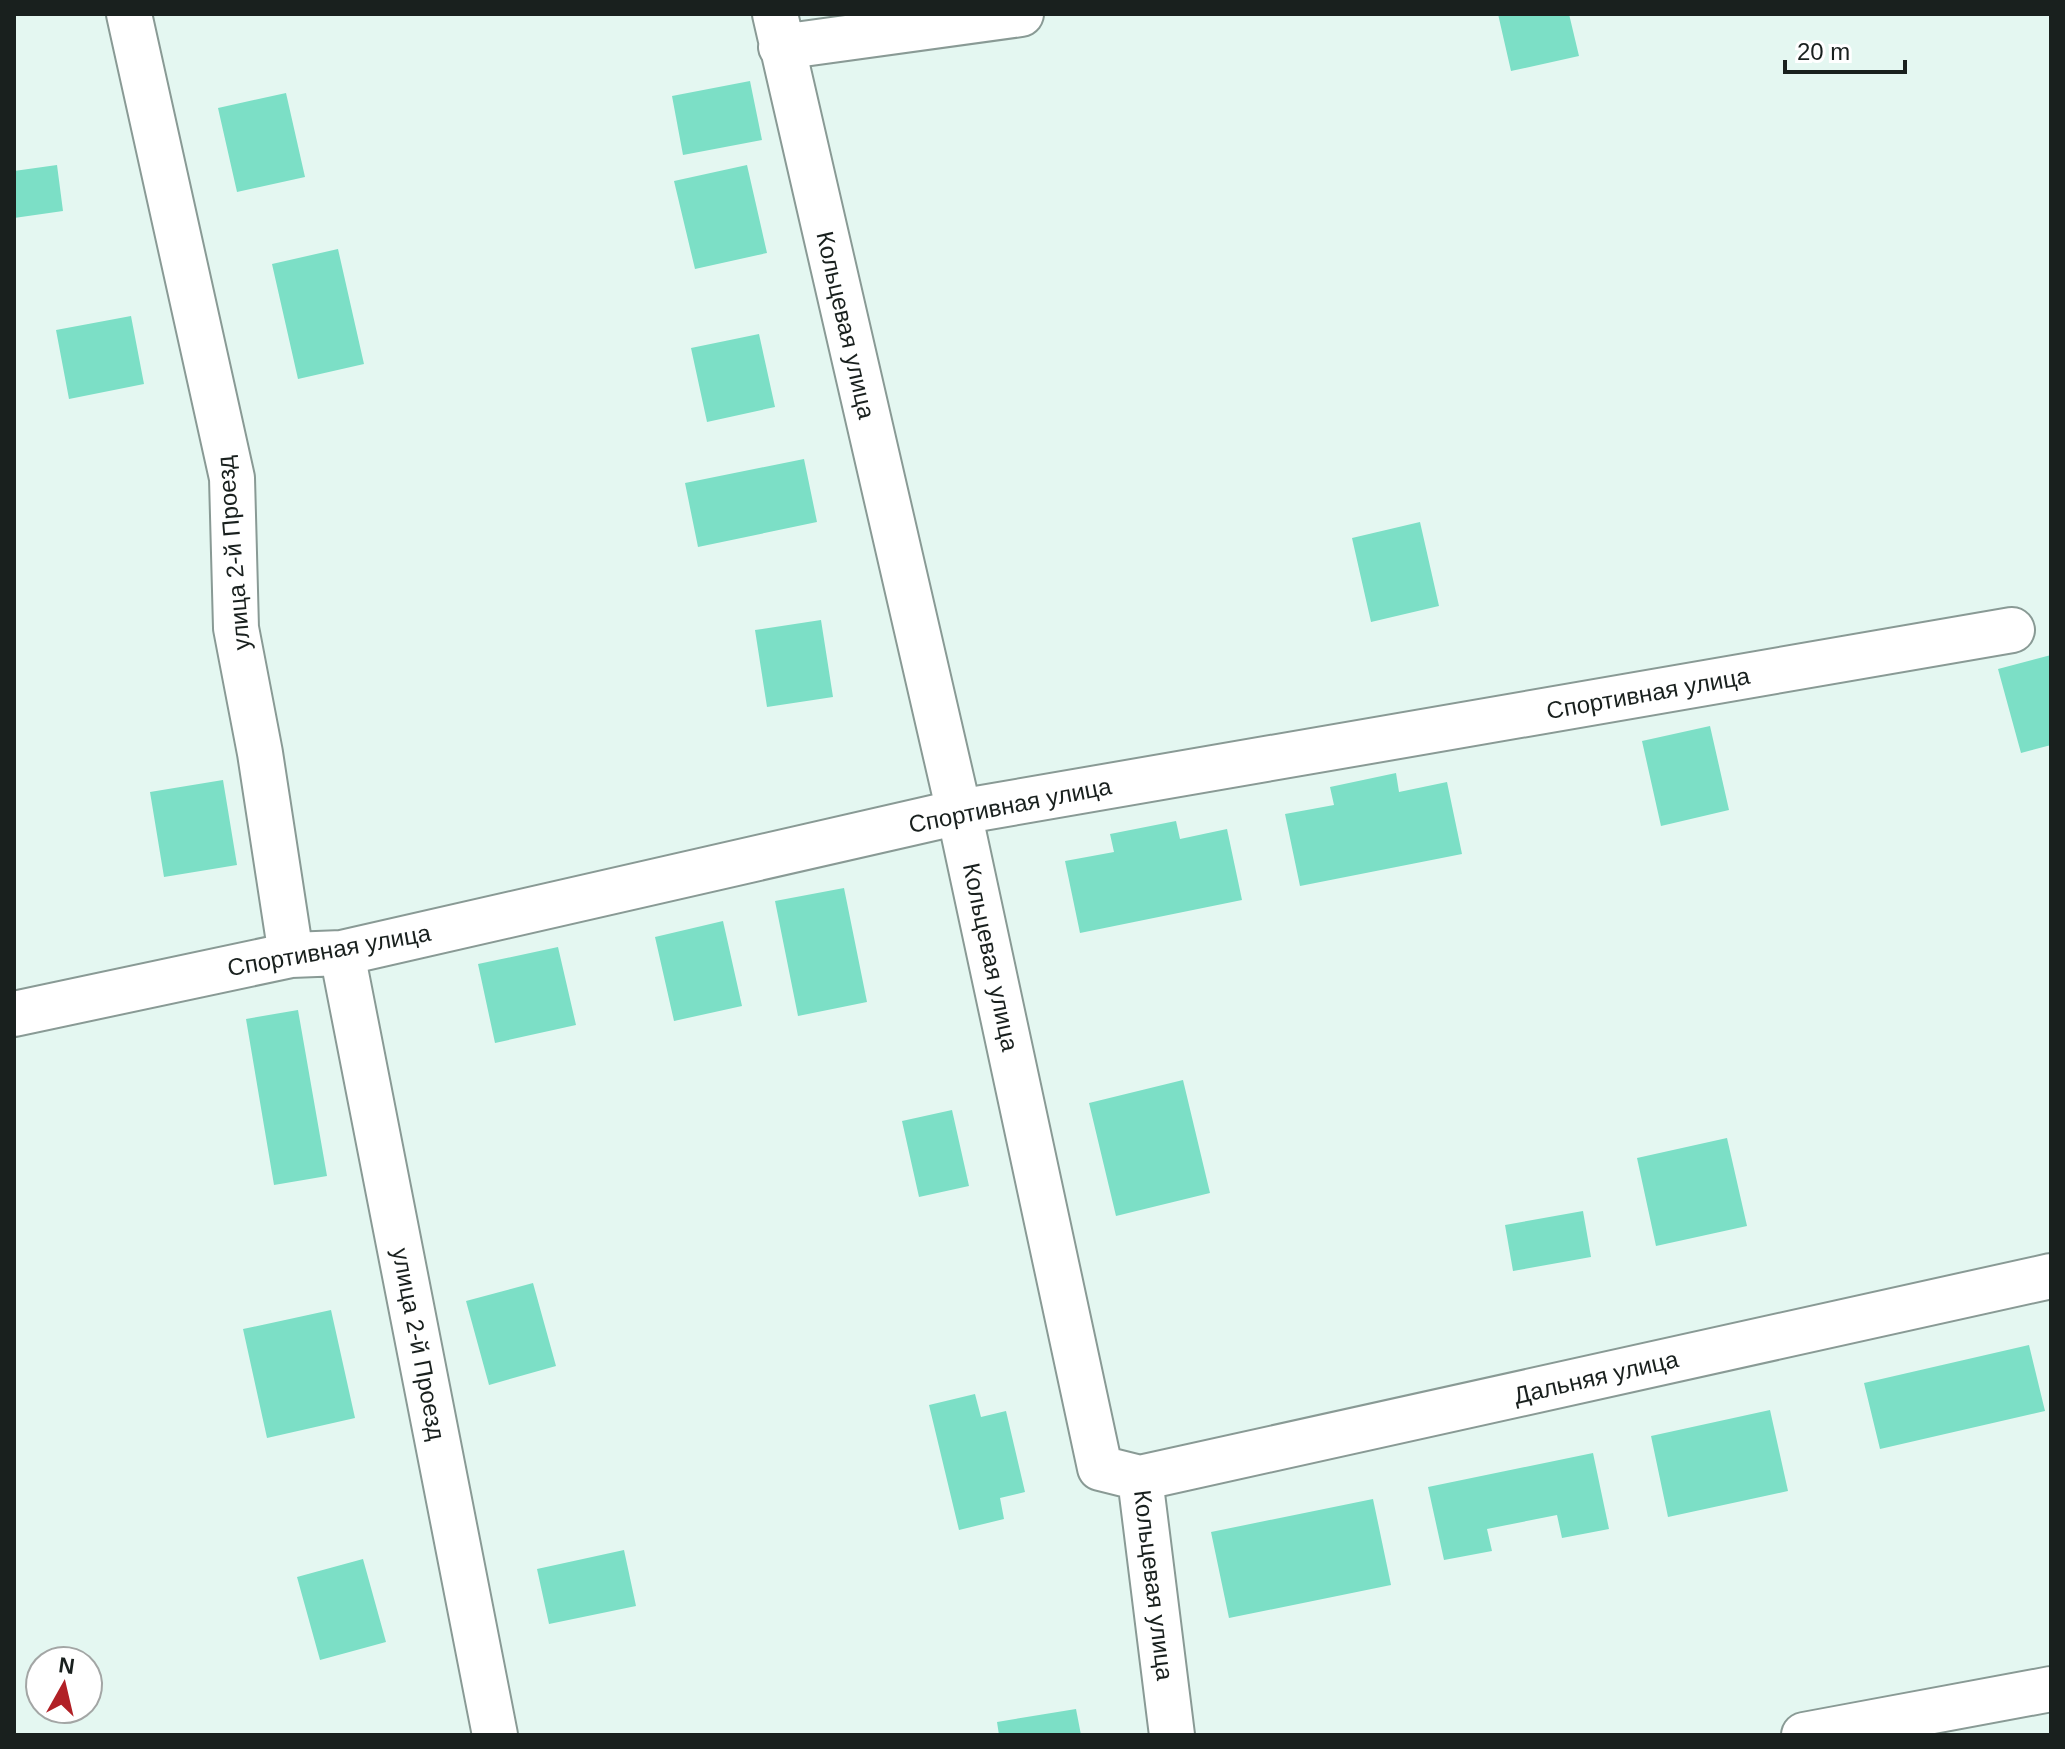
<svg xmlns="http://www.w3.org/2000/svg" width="2065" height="1749" viewBox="0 0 2065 1749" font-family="Arial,sans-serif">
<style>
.building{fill:#7cdfc6}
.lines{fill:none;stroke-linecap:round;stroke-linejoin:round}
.minor-casing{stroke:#899a95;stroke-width:48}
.minor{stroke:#fff;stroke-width:44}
.labels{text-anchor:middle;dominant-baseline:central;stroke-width:7;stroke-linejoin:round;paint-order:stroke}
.street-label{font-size:24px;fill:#19201e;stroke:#fff}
</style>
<rect width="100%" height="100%" fill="#e4f7f1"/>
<path class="building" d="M1498 14H1569L1579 56 1511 71Z
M750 81 762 140 683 155 672 96Z
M286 93 305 177 237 192 218 108Z
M57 165 63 211 14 218V171Z
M747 165 767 253 695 269 674 181Z
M338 249 364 364 298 379 272 264Z
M131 316 144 384 69 399 56 330Z
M759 334 775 407 707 422 691 348Z
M804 459 817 522 698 547 685 483Z
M1420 522 1439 606 1371 622 1352 538Z
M821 620 833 697 767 707 755 630Z
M2051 655V745L2021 753 1998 669Z
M1710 726 1729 810 1661 826 1642 741Z
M1396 773 1399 792 1447 782 1462 854 1300 886 1285 814 1334 805 1330 787Z
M223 780 237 865 164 877 150 792Z
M1176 821 1180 839 1227 829 1242 900 1080 933 1065 861 1114 852 1110 834Z
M844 888 867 1002 798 1016 775 901Z
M723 921 742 1006 674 1021 655 937Z
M558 947 576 1025 495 1043 478 964Z
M298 1010 327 1176 274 1185 246 1019Z
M1183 1080 1210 1193 1116 1216 1089 1103Z
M952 1110 969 1186 919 1197 902 1121Z
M1727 1138 1747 1226 1656 1246 1637 1158Z
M1583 1211 1591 1257 1513 1271 1505 1225Z
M533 1283 556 1366 489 1385 466 1301Z
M331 1310 355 1418 267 1438 243 1329Z
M2029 1345 2045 1411 1880 1449 1864 1383Z
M975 1394 981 1417 1006 1411 1025 1492 1000 1498 1004 1519 959 1530 929 1405Z
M1770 1410 1788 1491 1668 1517 1651 1436Z
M1593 1453 1609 1529 1562 1538 1557 1515 1487 1529 1492 1551 1444 1560 1428 1487Z
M1373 1499 1391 1585 1229 1618 1211 1532Z
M624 1550 636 1606 549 1624 537 1569Z
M363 1559 386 1642 320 1660 297 1577Z
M1076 1709 1081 1735H999L997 1722Z"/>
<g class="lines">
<g class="minor-casing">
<path id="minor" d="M129 14 232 478 236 628 260 753 291 955
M775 14 959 812 1100 1468 1140 1478 1172 1735
M781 47 1021 14
M342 953 495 1735
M14 1014 291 955 342 953 959 812 2012 630
M1140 1478 2051 1276
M1804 1735 2051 1689"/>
</g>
<use href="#minor" class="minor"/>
</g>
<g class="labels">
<g class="street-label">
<text transform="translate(846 325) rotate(77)">Кольцевая улица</text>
<text transform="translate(233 553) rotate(-95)">улица 2-й Проезд</text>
<text transform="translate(1648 693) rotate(-10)">Спортивная улица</text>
<text transform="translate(1010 805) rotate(-11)">Спортивная улица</text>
<text transform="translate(329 950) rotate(-10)">Спортивная улица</text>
<text transform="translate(991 957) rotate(78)">Кольцевая улица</text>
<text transform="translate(419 1344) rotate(79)">улица 2-й Проезд</text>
<text transform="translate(1596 1377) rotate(-13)">Дальняя улица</text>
<text transform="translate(1154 1585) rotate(83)">Кольцевая улица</text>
</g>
</g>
<rect width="2065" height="1749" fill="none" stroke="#19201e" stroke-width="32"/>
<g transform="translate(64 1685) rotate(8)"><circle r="38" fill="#ffffff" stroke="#a3a6a5" stroke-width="2"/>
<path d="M0-6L14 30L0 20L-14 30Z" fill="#b12026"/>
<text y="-12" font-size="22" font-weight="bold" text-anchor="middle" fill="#19201e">N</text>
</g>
<path d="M1785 60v12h120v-12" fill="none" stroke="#19201e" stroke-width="4"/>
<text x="1797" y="60" font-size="24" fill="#19201e" stroke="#ffffff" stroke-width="6" paint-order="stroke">20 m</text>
</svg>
